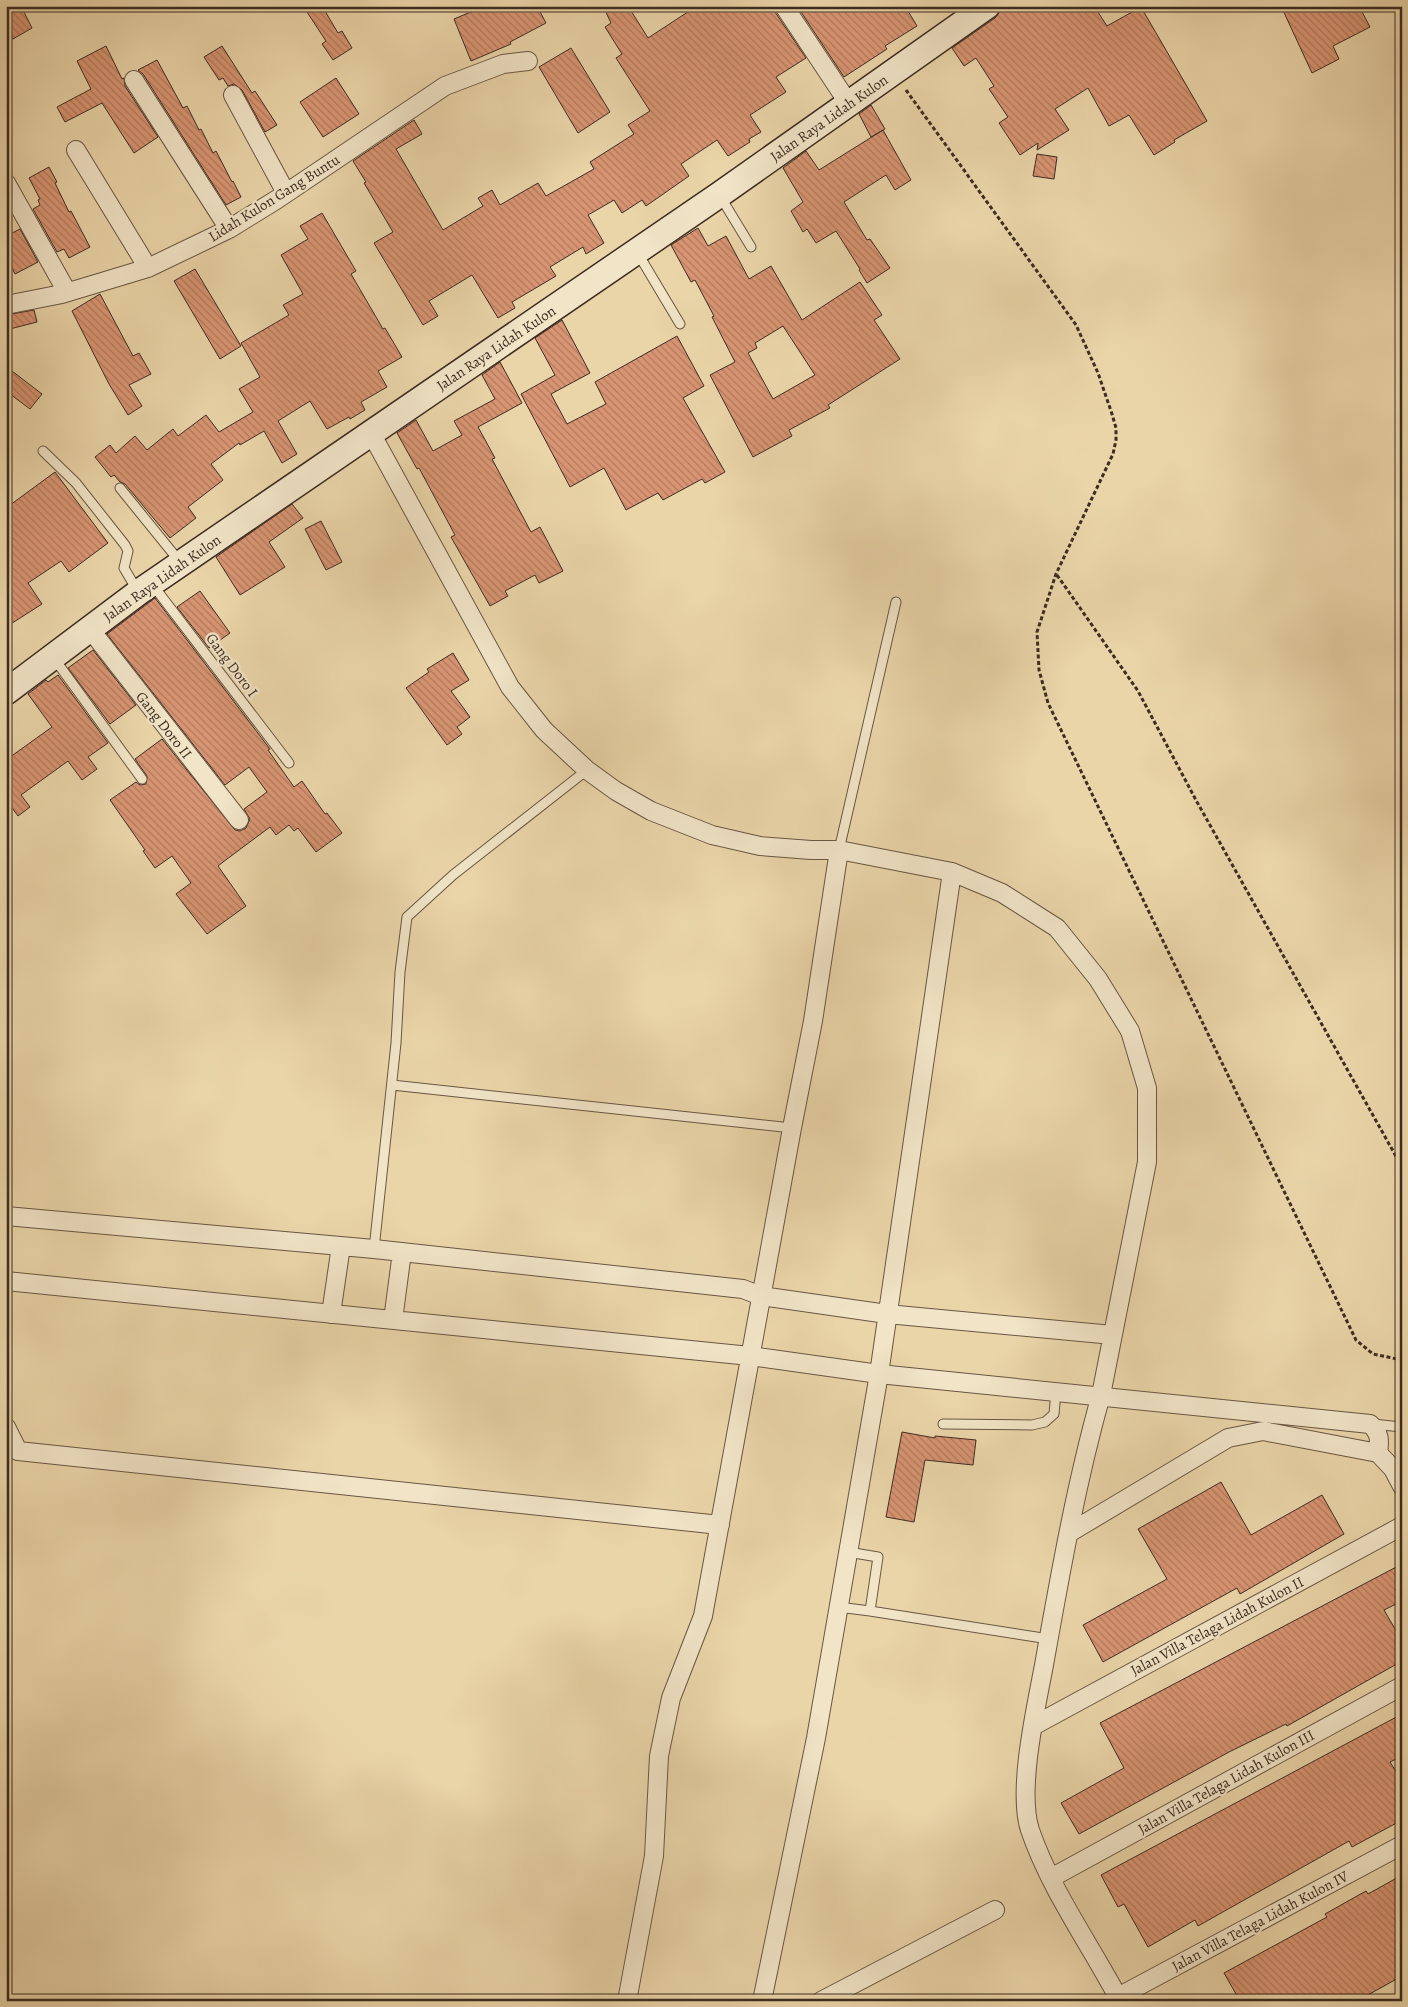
<svg xmlns="http://www.w3.org/2000/svg" width="1408" height="2007" viewBox="0 0 1408 2007" font-family="Alegreya,serif">
<style>
.building{fill:url(#building-back-hatch);stroke:#3e2c21;fill-rule:evenodd}
.lines{fill:none;stroke-linecap:round;stroke-linejoin:round}
.lane-casing{stroke:#695643;stroke-width:11}
.street-casing{stroke:#695643;stroke-width:20}
.secondary-casing{stroke:#3e2c21;stroke-width:28}
.path{stroke:#3e2c21;stroke-width:3;stroke-dasharray:4 2.5;stroke-linecap:butt}
.lane{stroke:#f1e4c7;stroke-width:9}
.street{stroke:#f1e4c7;stroke-width:18}
.secondary{stroke:#f1e4c7;stroke-width:25}
.labels{text-anchor:middle;dominant-baseline:central;stroke-width:4.5;stroke-linejoin:round;paint-order:stroke}
.street-label{font-size:15px;fill:#3e2c21;stroke:#f1e4c7}
</style>
<defs>
<pattern id="building-back-hatch" width="6" height="6" patternUnits="userSpaceOnUse" patternTransform="scale(1.25)"><rect width="6" height="6" fill="#d99573"/><path d="M-1 5l2 2M0 0l6 6M5-1l2 2" fill="none" stroke="#b17a5e"/></pattern>
</defs>
<rect width="100%" height="100%" fill="#ead5a9"/>
<filter id="stains"><feTurbulence type="fractalNoise" baseFrequency=".004" numOctaves="4"/><feColorMatrix values="0 0 0 0 .2 0 0 0 0 .09 0 0 0 0 .02 0 0 0 .5 -.17"/></filter>
<radialGradient id="worn" r=".72"><stop offset=".6" stop-color="#630" stop-opacity="0"/><stop offset="1" stop-color="#630" stop-opacity=".3"/></radialGradient>
<path class="building" d="M6 6H21L32 28 13 39 11 34 6 37Z
M303 6H322L338 33 342 31 352 48 333 60 322 44 326 41Z
M485 6H537L546 23 510 42 511 44 471 61 454 19Z
M603 6H628L648 38 697 6H773L775 12 806 58 776 77 786 92 750 115 761 132 749 139 750 142 728 156 717 140 681 164 689 176 646 206 642 200 622 213 614 200 588 215 604 243 586 254 583 247 550 267 556 276 512 302 515 308 498 318 472 275 429 301 438 316 423 325 374 243 393 232 364 183 366 182 353 161 414 120 422 134 396 149 443 230 483 206 478 198 492 190 500 205 538 183 546 196 594 169 590 162 634 134 628 125 650 111 616 58 622 54 605 27 611 23Z
M797 6H905L917 26 885 46 887 49 844 77Z
M1004 6H1094L1107 26 1141 7 1207 121 1174 140 1175 142 1154 155 1129 115 1109 126 1088 88 1055 109 1069 130 1037 150 1038 143 1020 155 999 123 1008 117 989 89 994 86 976 58 964 66 952 48 995 18Z
M1281 6H1359L1370 27 1333 46 1339 59 1312 73Z
M106 46 122 79 124 78 125 86 158 137 134 153 102 103 65 122 57 107 91 89 77 61Z
M222 46 252 93 255 91 277 125 265 132 242 90 234 84 228 86 223 78 219 80 204 57Z
M571 48 610 112 578 133 539 67Z
M157 60 183 108 187 106 199 130 201 129 213 153 216 151 232 182 233 181 241 197 226 205 143 74 138 70Z
M336 78 359 114 323 137 300 102Z
M871 105 885 129 871 137 859 114Z
M883 130 911 180 895 190 886 175 844 202 867 240 870 239 890 268 867 283 859 270 860 269 836 231 816 243 807 229 803 232 791 211 803 202 783 168 806 151 819 170Z
M1037 154 1057 157 1054 179 1033 176Z
M49 167 57 182 55 183 69 212 71 211 90 247 69 258 64 249 57 252 33 209 40 205 38 200 40 199 29 178Z
M322 213 356 271 351 274 383 329 385 328 402 357 378 371 387 387 361 402 365 410 350 419 349 417 327 429 310 401 278 421 297 454 282 463 264 431 240 445 239 443 211 464 223 480 188 507 196 518 170 538 125 484 120 482 114 475 111 477 95 457 110 445 116 453 135 436 147 450 173 429 178 436 206 415 219 432 253 412 239 389 260 377 241 343 289 315 283 305 303 294 281 255 308 239 300 226Z
M698 228 708 246 726 236 749 279 771 266 802 320 860 282 882 315 874 320 900 359 828 405 830 408 789 430 792 436 753 457 710 375 735 362 712 317 714 316 695 280 691 282 671 245ZM783 326 815 375 773 399 748 353 757 348 755 343Z
M20 229 38 262 15 274 12 268 6 271V236Z
M195 269 241 346 220 359 174 281Z
M100 294 133 356 139 353 151 374 129 385 142 406 128 415 109 384 72 311Z
M34 310 37 322 6 330V315Z
M562 320 590 373 551 394 567 424 606 404 595 382 677 336 704 386 683 398 725 472 705 483 702 479 663 500 658 493 626 510 604 468 570 487 521 394 555 375 535 338Z
M500 362 522 403 478 427 495 458 492 459 531 532 540 527 563 571 539 583 535 575 505 591 508 596 490 606 451 537 455 535 419 468 417 469 397 433 416 420 433 451 462 435 454 421 495 399 482 375Z
M12 371 42 394 30 409 6 391V379Z
M55 472 108 543 69 572 61 561 28 583 42 604 6 627V508Z
M292 504 303 518 269 542 285 567 240 595 216 557Z
M321 521 342 562 326 570 305 529Z
M200 591 230 633 209 648 177 607Z
M155 598 270 749 268 750 294 787 302 781 325 814 327 813 342 833 316 852 298 828 294 831 289 825 276 835 270 827 223 862 218 866 246 906 207 934 176 894 191 883 172 856 155 868 143 851 145 850 110 800 136 782 140 785 146 784 147 776 135 759 162 739 235 830 240 831 246 828 250 819 244 809 267 792 249 767 225 785 107 634Z
M93 650 136 705 110 724 68 668Z
M453 653 469 680 451 691 470 717 457 727 462 734 447 745 406 688 429 672 427 669Z
M58 675 108 743 88 757 97 769 82 780 68 761 21 795 30 807 18 816 9 804 6 806V760L52 727 28 694 46 680 48 682Z
M902 1432 935 1438V1436L976 1440 973 1465 925 1460 914 1522 886 1517Z
M1221 1482 1251 1535 1322 1495 1344 1534 1240 1594 1237 1588 1103 1662 1083 1625 1167 1579 1138 1529Z
M1402 1564V1601L1384 1610 1402 1641V1661L1287 1726 1286 1724 1229 1752 1079 1834 1061 1803 1124 1768 1100 1723Z
M1402 1714V1756L1390 1762 1402 1781V1820L1352 1847 1349 1841 1198 1926 1195 1920 1148 1947 1124 1904 1118 1907 1101 1875Z
M1402 1875V1976L1357 2001H1240L1224 1973 1327 1917 1325 1914 1366 1891 1368 1894Z"/>
<g class="lines">
<g class="lane-casing">
<path id="lane" d="M720 196 751 247
M637 252 680 324
M43 451 76 483 125 545 128 551 124 568 137 590
M120 488 180 562
M152 584 289 763
M53 657 142 779
M839 850 896 602
M392 1085 792 1128
M374 1249 396 1043 400 972 407 917 453 875 587 770
M943 1424 1032 1425 1045 1422 1054 1414 1056 1391
M1372 1424 1402 1427
M848 1552 878 1557 870 1611 1049 1639
M838 1607 870 1611"/>
</g>
<g class="street-casing">
<path id="street" d="M784 6 849 104
M134 80 229 229
M233 95 286 193
M76 150 148 268
M6 183 67 292
M6 305 62 294 148 268 229 229 276 200 445 86 503 64 528 61
M371 433 510 687 544 730 587 770 616 791 651 811 712 835 760 846 811 850H839L952 872 1002 893 1057 928 1098 979 1130 1031 1147 1088V1162L1101 1395C1076 1484 1060 1575 1044 1665 1036 1708 1017 1790 1030 1830 1050 1889 1091 1946 1120 2001
M90 629 239 820
M6 1216 374 1249 743 1289 761 1296 887 1314 1113 1335
M6 1281 750 1356 879 1374 1370 1424C1380 1433 1380 1440 1378 1453
M331 1314 341 1246
M393 1320 402 1252
M6 1427 18 1451 720 1525
M1069 1533 1228 1438 1263 1431 1378 1453 1393 1469 1402 1486
M1033 1726 1402 1526
M1051 1878 1402 1686
M1118 1997 1402 1845
M627 2001 654 1856 659 1756 671 1698 703 1616 792 1128 813 1021 839 850
M762 2001 816 1738 879 1374 952 872
M821 2001 995 1910"/>
</g>
<g class="secondary-casing">
<path id="secondary" d="M6 692 139 592 719 195 987 6"/>
</g>
<path class="path" d="M906 90 1076 325 1098 373 1112 414 1116 428V440L1113 454 1056 574 1037 632 1039 670 1048 703 1356 1340 1373 1354 1402 1360
M1057 575 1138 691 1197 802 1402 1167"/>
<use href="#lane" class="lane"/>
<use href="#street" class="street"/>
<use href="#secondary" class="secondary"/>
</g>
<g class="labels">
<g class="street-label">
<text transform="translate(829 118) rotate(-35)">Jalan Raya Lidah Kulon</text>
<text transform="translate(274 198) rotate(-32)">Lidah Kulon Gang Buntu</text>
<text transform="translate(496 348) rotate(-34)">Jalan Raya Lidah Kulon</text>
<text transform="translate(162 578) rotate(-35)">Jalan Raya Lidah Kulon</text>
<text transform="translate(232 665) rotate(53)">Gang Doro I</text>
<text transform="translate(164 725) rotate(52)">Gang Doro II</text>
<text transform="translate(1217 1626) rotate(-28)">Jalan Villa Telaga Lidah Kulon II</text>
<text transform="translate(1226 1782) rotate(-29)">Jalan Villa Telaga Lidah Kulon III</text>
<text transform="translate(1260 1921) rotate(-28)">Jalan Villa Telaga Lidah Kulon IV</text>
</g>
</g>
<rect width="1408" height="2007" fill="none" stroke="#ead5a9" stroke-width="25"/>
<rect x="8" y="8" width="1393" height="1992" fill="none" stroke="#3e2c21" stroke-width="2.5"/>
<rect x="12" y="12" width="1383" height="1982" fill="none" stroke="#3e2c21"/>
<rect width="100%" height="100%" filter="url(#stains)"/>
<rect width="100%" height="100%" fill="url(#worn)"/>
</svg>
